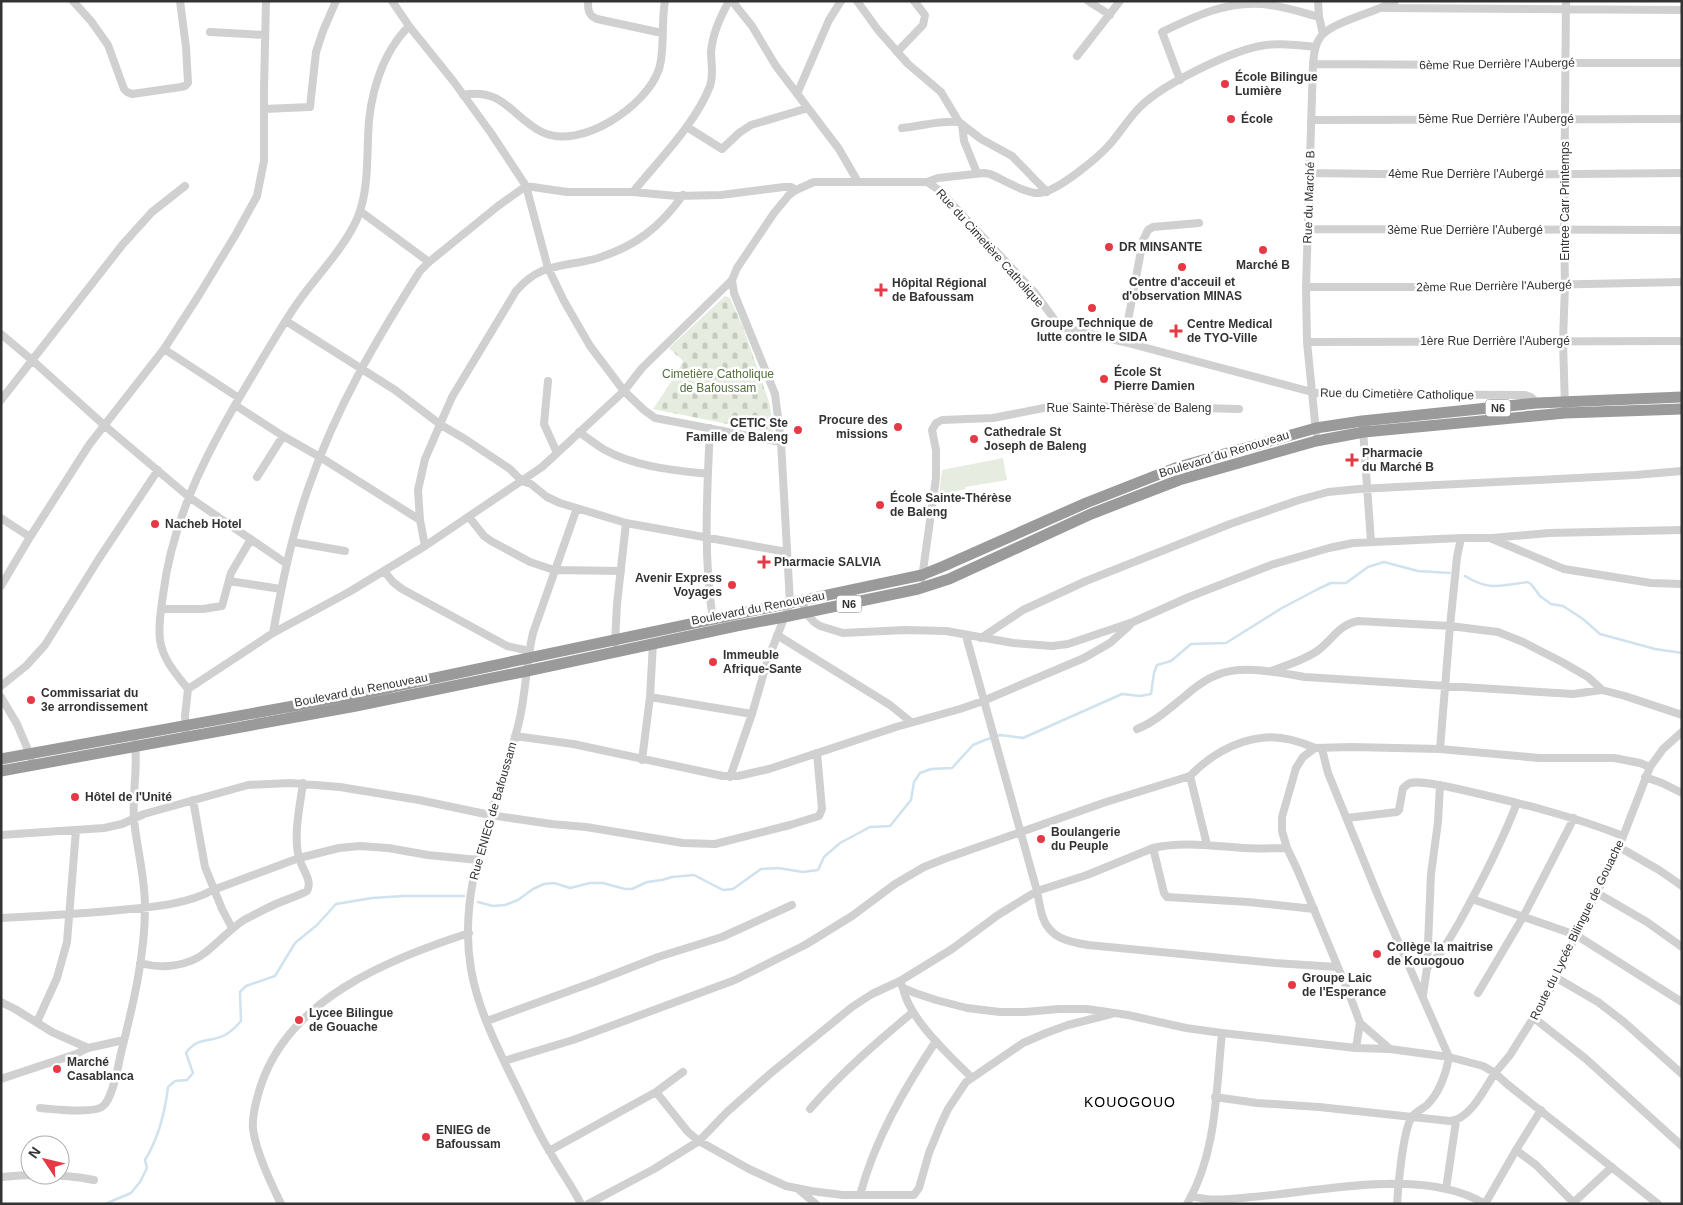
<svg xmlns="http://www.w3.org/2000/svg" width="1683" height="1205" viewBox="0 0 1683 1205" font-family="Arial,sans-serif">
<style>
.cemetery{fill:url(#cemetery-stones)}
.park{fill:#e6ecdf}
.lines{fill:none;stroke-linecap:round;stroke-linejoin:round}
.stream{stroke:#cfe2ee;stroke-width:2.5}
.minor{stroke:#d0d0d0;stroke-width:8}
.highway{stroke:#9a9a9a;stroke-width:11}
.poi-dot{fill:#e63946;stroke:#fff;stroke-width:2}
.labels{text-anchor:middle;dominant-baseline:central;stroke-width:5;stroke-linejoin:round;paint-order:stroke}
.shield{fill:#fff;stroke:#707070;stroke-width:1}
.shield-label{font-size:11px;font-weight:bold;fill:#333}
.street-label{font-size:12px;fill:#333;stroke:#fff}
.poi-label{font-size:12px;font-weight:bold;fill:#333;stroke:#fff;text-anchor:start}
.park-label{font-size:12px;fill:#56703f;stroke:#fff}
.neighbourhood-label{font-size:14px;letter-spacing:1px;fill:#000;stroke:#fff}
</style>
<defs>
<pattern id="cemetery-stones" width="16" height="16" patternUnits="userSpaceOnUse" patternTransform="scale(1.25)"><rect width="16" height="16" fill="#e6ecdf"/><path d="M2 7V4a2 2 0 0 1 4 0v3zM10 15v-3a2 2 0 0 1 4 0v3z" fill="#c6cbc0"/></pattern>
</defs>
<rect width="100%" height="100%" fill="#fff"/>
<path class="cemetery" d="M725 296 730 298 743 327 770 405 773 433 653 409 675 376 683 361 669 348Z"/>
<path class="park" d="M1003 458 1007 480 965 487 966 489 952 492V494L939 496 942 470Z"/>
<g class="lines">
<path class="stream" d="M1465 576C1489 591 1501 586 1527 582L1531 584 1540 596 1551 604 1563 606 1583 619 1600 634 1655 649 1682 653
M478 902 493 906 505 905 518 900 533 889 544 884 554 883 570 888 590 883H603L625 889H632L647 882 662 880 672 877 694 875 723 890 733 889 761 869 778 868 803 872 818 870 824 857 840 843 870 827 890 826 911 800 914 782 920 773 931 769 952 768 973 745 985 740 1000 735 1023 738 1122 694 1140 696 1151 694 1154 673 1157 665 1171 661 1191 644 1226 643 1282 608 1318 589 1331 583H1346L1368 567 1384 562 1418 571 1450 573
M105 1204 131 1193 140 1182 147 1168 145 1160C158 1139 165 1112 168 1087L175 1081 187 1080 193 1073 186 1053C198 1036 210 1043 225 1035 232 1031 236 1027 241 1021L240 992 246 986 275 976 295 943 317 925 336 904 372 898 404 896H464"/>
<path class="minor" d="M73 1 91 21 108 45 124 89 127 92 132 94 181 87 185 86 188 83 186 47 180 1
M392 1 409 26 454 82 491 133 526 186 548 268 564 301 590 346 624 391 644 410 655 418 781 442
M588 1C588 10 588 15 597 19L662 33
M732 1 752 26 776 66 839 149 858 182
M857 1 878 30 908 64 941 92 959 122 981 139 1012 156 1047 192
M1088 1 1110 15
M1318 1 1319 17 1323 34
M1384 8 1682 10
M210 32 265 35
M897 52 923 25 925 15 914 1
M1077 56 1120 1
M1313 64 1481 65 1567 63H1682
M1180 80 1162 32C1193 17 1226 1 1262 4 1282 6 1301 12 1319 17
M797 94 829 20 841 1
M463 95C503 87 512 117 542 132 580 151 647 106 659 69 665 51 661 22 665 1
M264 109 310 107 316 52 323 31 336 1
M1311 120 1682 119
M962 124 964 141 977 173
M687 127 722 149 739 133 751 125 808 108
M902 128C922 126 940 120 959 122
M1310 173 1454 175 1682 173
M927 182 938 178 984 173 990 174C1004 180 1026 194 1040 193 1058 191 1099 157 1111 143 1121 131 1129 118 1140 107 1163 84 1234 49 1266 45 1282 43 1299 45 1315 47
M633 192C658 161 696 123 710 86 714 74 711 63 711 52 713 32 720 18 729 1
M360 211 429 262
M1308 229 1682 230
M1306 287H1447L1682 282
M286 321 395 390 441 425 465 439 510 469 522 481 531 484 547 497 560 503 626 523 787 552
M1 334 32 360 104 425 189 497 287 564
M1124 342 1143 240 1148 230 1153 227 1199 223
M1307 342 1682 341
M164 349 239 398
M548 381 544 424 557 453
M1 400 123 244 152 212 185 186
M235 405 283 436
M1565 407 1563 341 1565 285 1564 230 1566 1
M710 428C707 492 703 556 713 620
M1363 429 1371 542
M579 432C588 438 596 445 605 450 636 467 673 470 708 474
M1316 432 1307 342 1306 287 1313 64C1314 54 1315 42 1323 34 1337 21 1376 12 1395 1
M257 477 283 436 320 457 420 520
M577 508 533 633C526 662 526 693 519 722 499 804 456 881 471 969 478 1011 500 1053 519 1092 529 1112 538 1133 550 1152 560 1170 572 1186 581 1204
M469 517 484 536 491 541 530 562 554 570 621 571
M1 518 30 537
M1492 538 1549 533 1682 530
M293 542 345 551
M425 546 420 520 418 490 425 459 452 397 516 291C542 261 564 268 598 258 636 246 660 227 683 195
M384 571 393 582 402 589 507 646 529 651
M922 578 936 478V450L932 430 936 423 942 420 993 418 1049 407 1127 406 1239 409
M229 581 281 589
M1 586 30 537 89 445 164 349 199 295 236 234 257 196 264 161V89L266 1
M803 601 805 612 814 622 820 626 843 633 905 630 946 631 1013 643 1052 646 1068 644 1133 622 1189 597 1271 565 1329 548 1353 543 1461 538H1490L1564 569 1651 583 1682 584
M161 609H203L222 606 231 573 251 539
M273 633C282 584 292 533 309 486 336 408 376 340 420 271L429 262 498 206 526 186 567 192H633L676 196 721 195 784 187H791L796 190
M777 635 890 705 911 722
M966 636 1037 891C1039 900 1040 910 1043 918 1050 938 1069 942 1088 945L1275 963 1337 967
M981 638 1023 610 1086 581 1230 524 1299 500 1328 492 1359 489 1635 475 1682 471
M615 643 617 604 626 523
M1271 671C1285 666 1301 661 1314 653 1331 643 1337 625 1358 621L1450 626 1498 632 1523 642 1562 662 1588 677 1602 690
M1 686 26 666 45 645 100 557 158 470
M188 689C176 674 163 660 160 640 158 625 161 610 163 595 173 513 212 442 254 373 267 351 280 329 294 308 314 278 342 252 357 219 368 193 367 164 368 137 369 97 381 54 409 26
M1 697 17 724 31 757
M650 697 752 714
M1137 729C1155 722 1170 708 1185 696 1194 688 1206 679 1217 675 1241 664 1280 673 1305 677L1573 694 1602 690 1625 696 1682 715
M186 730 185 716 188 689 273 633 349 592 425 546 542 467 624 391 642 368 732 280
M515 736 573 744 723 776H738L769 769 896 727 960 709 983 701 1084 658 1110 643 1130 625
M1440 749 1450 626 1457 557 1461 538
M642 760 650 697 653 643
M1190 776C1208 757 1234 741 1261 738 1279 735 1299 741 1315 748
M730 777 752 714 767 662 790 603 781 442 775 394 734 293 732 280 737 268 774 213 789 195 796 190 814 182H927L939 190 1035 293 1057 323 1068 329 1124 342 1312 392 1323 394 1525 395 1531 397 1537 403
M1645 777 1662 783 1682 793
M193 800 205 867 222 909 232 928
M1347 818 1397 812 1399 810 1403 788C1406 786 1407 784 1410 783 1423 780 1453 788 1467 791 1519 803 1573 816 1623 836
M1 835 104 828 122 824 144 814 248 785 290 783 340 787 419 800 490 815 551 824 586 827 683 843 715 844 790 825 819 816 822 809 817 753
M1619 847 1659 870 1682 886
M1153 848 1164 893 1167 897 1248 902 1314 909
M1597 893 1647 922 1682 947
M1472 899 1576 935 1682 1002
M1 918C41 916 81 914 120 910 152 907 185 905 213 890L299 858 339 848 360 846 388 848 428 855 478 860
M140 963C161 969 188 967 206 952 219 942 230 929 244 920 255 914 267 908 278 903 288 899 298 896 307 891 313 881 302 869 299 858 293 835 300 806 303 783
M1427 968C1442 954 1450 938 1460 921 1481 883 1501 844 1517 803
M1555 977 1598 1002 1624 1022 1682 1074
M900 981 903 988 915 993 936 1000 967 1008 1000 1012H1025L1059 1009H1087L1128 1015 1186 1028 1222 1033 1356 1048 1390 1049 1449 1057 1379 898 1328 773 1322 749
M903 988C909 1019 949 1055 971 1077
M1478 993 1523 917 1574 818
M1423 995 1427 968 1431 874 1438 822 1440 785
M1 1002 15 1009 52 1032 88 1048
M1534 1018 1586 1059 1682 1146
M487 1021 594 982 658 957 722 937 792 905
M37 1022 57 978 67 942 76 830
M1356 1048 1360 1023
M1390 1049 1360 1023 1350 996 1297 869 1287 848 1282 831V817L1296 768 1303 757 1315 748 1351 747 1440 749 1539 758H1614L1640 763 1650 767
M504 1061 573 1040 735 980 805 945 852 916 895 884 924 867 944 859 1106 802 1190 776 1207 845
M1 1079 76 1054 88 1048 124 1040
M656 1092 688 1132 699 1141 749 1169 786 1186 811 1191 843 1195H914L919 1188 929 1153 940 1126 948 1109 966 1082 1023 1043 1046 1033 1068 1025 1111 1014
M1215 1097 1257 1103 1319 1107 1450 1121C1470 1120 1485 1088 1495 1073L1507 1084 1658 1204
M40 1108C52 1109 95 1114 103 1106 113 1098 118 1066 121 1053 133 1005 145 956 145 907 145 877 137 849 134 820 132 795 138 769 135 744
M810 1109C841 1073 877 1042 913 1012
M1516 1150 1536 1165 1575 1204
M549 1151 656 1092 683 1072
M1 1177C32 1174 63 1174 94 1180
M798 1189 816 1204
M1446 1189 1456 1121
M860 1195C875 1139 904 1089 936 1041
M1191 1196C1212 1202 1231 1199 1252 1197 1320 1192 1423 1166 1485 1204L1516 1150 1541 1110
M281 1204C271 1183 256 1152 253 1129 252 1115 256 1102 260 1088 288 999 387 960 469 933
M588 1204 654 1169 699 1141 727 1112 771 1073 852 1007 872 994 900 981 952 949 998 915 1037 891 1087 875 1153 848C1182 841 1213 846 1243 848 1258 849 1272 848 1287 848
M1187 1204C1217 1153 1216 1090 1222 1033
M1397 1204C1398 1187 1403 1129 1412 1117 1415 1112 1422 1109 1427 1105 1439 1093 1446 1073 1449 1057L1483 1066 1495 1073 1510 1055 1544 1001 1619 847 1650 767 1663 749 1682 732
M1572 1204 1612 1167"/>
<path class="highway" d="M1 759 354 695 922 575 944 566 1086 503 1175 468 1316 428 1362 421 1537 403 1682 397
M1 771 356 706 527 671 736 626 784 617 918 589 949 579 1091 514 1179 480 1316 441 1364 432 1565 413 1682 409"/>
</g>
<g class="poi-dot">
<circle cx="1225" cy="84" r="5"/>
<circle cx="1231" cy="119" r="5"/>
<circle cx="1109" cy="247" r="5"/>
<circle cx="1263" cy="250" r="5"/>
<circle cx="1182" cy="267" r="5"/>
<path d="M878.5 282.5h5v5h5v5h-5v5h-5v-5h-5v-5h5z"/>
<circle cx="1092" cy="308" r="5"/>
<path d="M1173.5 323.5h5v5h5v5h-5v5h-5v-5h-5v-5h5z"/>
<circle cx="1104" cy="379" r="5"/>
<circle cx="898" cy="427" r="5"/>
<circle cx="798" cy="430" r="5"/>
<circle cx="974" cy="439" r="5"/>
<path d="M1349.5 452.5h5v5h5v5h-5v5h-5v-5h-5v-5h5z"/>
<circle cx="880" cy="505" r="5"/>
<circle cx="155" cy="524" r="5"/>
<path d="M761.5 554.5h5v5h5v5h-5v5h-5v-5h-5v-5h5z"/>
<circle cx="732" cy="585" r="5"/>
<circle cx="713" cy="662" r="5"/>
<circle cx="31" cy="700" r="5"/>
<circle cx="75" cy="797" r="5"/>
<circle cx="1041" cy="839" r="5"/>
<circle cx="1377" cy="954" r="5"/>
<circle cx="1292" cy="985" r="5"/>
<circle cx="299" cy="1020" r="5"/>
<circle cx="57" cy="1069" r="5"/>
<circle cx="426" cy="1137" r="5"/>
</g>
<g class="labels">
<g class="shield">
<rect x="1485.5" y="399.5" width="25" height="17" rx="4"/>
<rect x="836.5" y="595.5" width="25" height="17" rx="4"/>
</g>
<g class="shield-label">
<text x="1498" y="408">N6</text>
<text x="849" y="604">N6</text>
</g>
<g class="street-label">
<text transform="translate(1497 64) rotate(-1)">6ème Rue Derrière l'Aubergé</text>
<text x="1496" y="119">5ème Rue Derrière l'Aubergé</text>
<text x="1466" y="174">4ème Rue Derrière l'Aubergé</text>
<text transform="translate(1309 197) rotate(-88)">Rue du Marché B</text>
<text transform="translate(1565 201) rotate(-90)">Entree Carr Printemps</text>
<text x="1465" y="230">3ème Rue Derrière l'Aubergé</text>
<text transform="translate(990 248) rotate(48)">Rue du Cimetière Catholique</text>
<text transform="translate(1494 286) rotate(-1)">2ème Rue Derrière l'Aubergé</text>
<text x="1495" y="341">1ère Rue Derrière l'Aubergé</text>
<text transform="translate(1397 394) rotate(1)">Rue du Cimetière Catholique</text>
<text x="1129" y="408">Rue Sainte-Thérèse de Baleng</text>
<text transform="translate(1224 454) rotate(-17)">Boulevard du Renouveau</text>
<text transform="translate(758 608) rotate(-11)">Boulevard du Renouveau</text>
<text transform="translate(361 690) rotate(-11)">Boulevard du Renouveau</text>
<text transform="translate(493 811) rotate(-74)">Rue ENIEG de Bafoussam</text>
<text transform="translate(1577 930) rotate(-64)">Route du Lycée Bilingue de Gouache</text>
</g>
<g class="poi-label">
<text x="1235" y="77">École Bilingue<tspan x="1235" dy="14">Lumière</tspan></text>
<text x="1241" y="119">École</text>
<text x="1119" y="247">DR MINSANTE</text>
<text x="1263" y="265" text-anchor="middle">Marché B</text>
<text x="1182" y="282" text-anchor="middle">Centre d'acceuil et<tspan x="1182" dy="14">d'observation MINAS</tspan></text>
<text x="892" y="283">Hôpital Régional<tspan x="892" dy="14">de Bafoussam</tspan></text>
<text x="1092" y="323" text-anchor="middle">Groupe Technique de<tspan x="1092" dy="14">lutte contre le SIDA</tspan></text>
<text x="1187" y="324">Centre Medical<tspan x="1187" dy="14">de TYO-Ville</tspan></text>
<text x="1114" y="372">École St<tspan x="1114" dy="14">Pierre Damien</tspan></text>
<text x="888" y="420" text-anchor="end">Procure des<tspan x="888" dy="14">missions</tspan></text>
<text x="788" y="423" text-anchor="end">CETIC Ste<tspan x="788" dy="14">Famille de Baleng</tspan></text>
<text x="984" y="432">Cathedrale St<tspan x="984" dy="14">Joseph de Baleng</tspan></text>
<text x="1362" y="453">Pharmacie<tspan x="1362" dy="14">du Marché B</tspan></text>
<text x="890" y="498">École Sainte-Thérèse<tspan x="890" dy="14">de Baleng</tspan></text>
<text x="165" y="524">Nacheb Hotel</text>
<text x="774" y="562">Pharmacie SALVIA</text>
<text x="722" y="578" text-anchor="end">Avenir Express<tspan x="722" dy="14">Voyages</tspan></text>
<text x="723" y="655">Immeuble<tspan x="723" dy="14">Afrique-Sante</tspan></text>
<text x="41" y="693">Commissariat du<tspan x="41" dy="14">3e arrondissement</tspan></text>
<text x="85" y="797">Hôtel de l'Unité</text>
<text x="1051" y="832">Boulangerie<tspan x="1051" dy="14">du Peuple</tspan></text>
<text x="1387" y="947">Collège la maitrise<tspan x="1387" dy="14">de Kouogouo</tspan></text>
<text x="1302" y="978">Groupe Laic<tspan x="1302" dy="14">de l'Esperance</tspan></text>
<text x="309" y="1013">Lycee Bilingue<tspan x="309" dy="14">de Gouache</tspan></text>
<text x="67" y="1062">Marché<tspan x="67" dy="14">Casablanca</tspan></text>
<text x="436" y="1130">ENIEG de<tspan x="436" dy="14">Bafoussam</tspan></text>
</g>
<g class="park-label">
<text x="718" y="374">Cimetière Catholique<tspan x="718" dy="14">de Bafoussam</tspan></text>
</g>
<g class="neighbourhood-label">
<text x="1130" y="1102">KOUOGOUO</text>
</g>
</g>
<rect width="1683" height="1205" fill="none" stroke="#333333" stroke-width="5"/>
<g transform="translate(45 1160) rotate(305)"><circle r="24" fill="#ffffff" stroke="#adadad"/>
<path d="M0-4L9 19L0 12L-9 19Z" fill="#e63946"/>
<text y="-8" font-size="14" font-weight="bold" text-anchor="middle" fill="#333333">N</text>
</g>
</svg>
